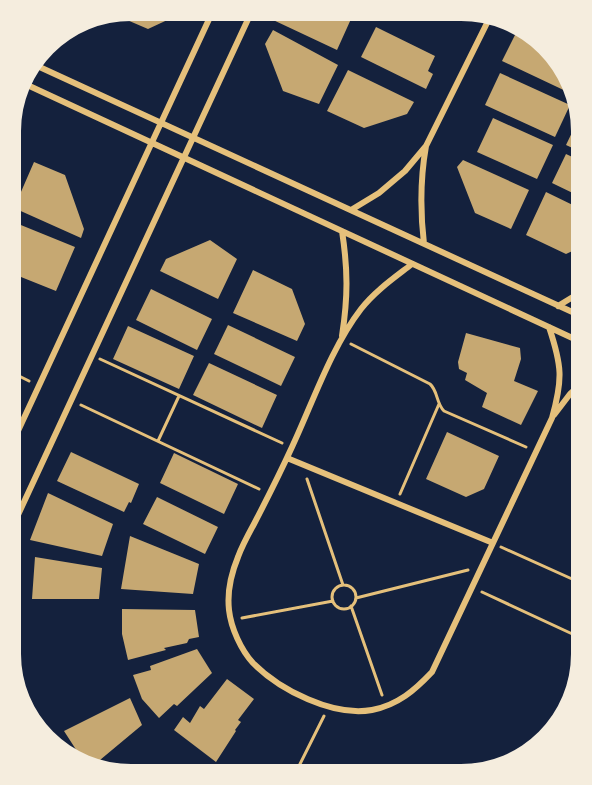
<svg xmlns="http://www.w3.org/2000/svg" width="592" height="785" viewBox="0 0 592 785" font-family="Manrope,sans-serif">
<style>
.building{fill:#c6a872}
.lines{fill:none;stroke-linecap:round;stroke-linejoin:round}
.path{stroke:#e5c07b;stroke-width:3}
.minor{stroke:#e5c07b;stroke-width:6}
</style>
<rect width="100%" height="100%" fill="#14213d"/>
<path class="building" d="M273 14H339L351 19 337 50 271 19Z
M140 16H176L148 29 120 17Z
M376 27 435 56 428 71 433 74 426 89 361 57Z
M273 30 338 65 319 104 283 91 265 44Z
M516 33 542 45 569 77 572 94 502 61Z
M348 70 414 102 407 114 364 128 327 111Z
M500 73 570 105 555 137 485 105Z
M493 118 553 145 537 179 477 152Z
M579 118 581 131V152L566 145Z
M566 154 581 161V197L552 183Z
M463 160 529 190 511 229 475 213 457 167Z
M34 162 65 175 84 229 81 238 14 208Z
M546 192 581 209V247L566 254 526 235Z
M11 221 75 247 56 291 11 273Z
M210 240 237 259 218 299 160 271 166 259Z
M253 270 292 289 305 324 297 341 233 313Z
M151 289 212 319 197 350 136 320Z
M228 325 295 357 281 386 214 354Z
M128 326 194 356 179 389 113 359Z
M466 333 520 348 521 359 514 381 538 391 521 425 482 407 487 393 465 380 467 373 459 369 458 362Z
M209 363 277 395 262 428 193 395Z
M447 432 499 456 484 489 466 497 426 479Z
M71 452 139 484 131 503 129 502 124 512 57 481Z
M174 453 238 484 224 514 160 483Z
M48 493 113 524 102 556 30 540Z
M157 497 218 527 205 554 143 524Z
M130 536 199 564 193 594 121 589Z
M35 557 102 568 99 599H32Z
M122 609 195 610 199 637 189 639 187 643 164 648 166 650 128 660 122 634Z
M197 649 212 673 177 706 174 704 159 718 142 699 133 675 151 670 150 666Z
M227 679 254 699 238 720 241 722 235 730 236 731 216 762 174 730 183 717 190 723 200 706 204 709Z
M130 698 142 725 94 765 84 762 64 731Z
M178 765 194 774H173Z"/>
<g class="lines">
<path class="path" d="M351 344 430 384C438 391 436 403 444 411L526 447
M100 359 282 443
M11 372 29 381
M81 405 259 489
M158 441 179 396
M307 479 343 585
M400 494 439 404
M501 547 581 583
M332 597a12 12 0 1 1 24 0a12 12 0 1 1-24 0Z
M482 592 581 638
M356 598 468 570
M351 606 382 695
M242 618 333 601
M295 774 324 716"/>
<path class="minor" d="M33 64 581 316
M23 83 581 342
M351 210 379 193 405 171 426 146 490 17
M342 231C348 270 348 297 342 336
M424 244C420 210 420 180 426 146
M412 264C394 278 375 291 361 309 331 348 313 402 292 447 280 473 267 499 254 524 248 535 242 546 238 557 231 574 227 592 229 610 231 628 241 650 253 663 280 690 333 717 372 710 398 705 415 690 432 672L552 418C563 379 562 366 549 327
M558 306 581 292
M554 415 570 394 581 384
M11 446 211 15
M287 458 493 543
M11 530 250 15
M11 633 21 689 29 714"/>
</g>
<path d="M0 0H592V785H0ZM131 21H461A110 110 0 0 1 571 131V654A110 110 0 0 1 461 764H131A110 110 0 0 1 21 654V131A110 110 0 0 1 131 21Z" fill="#f5edde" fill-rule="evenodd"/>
</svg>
